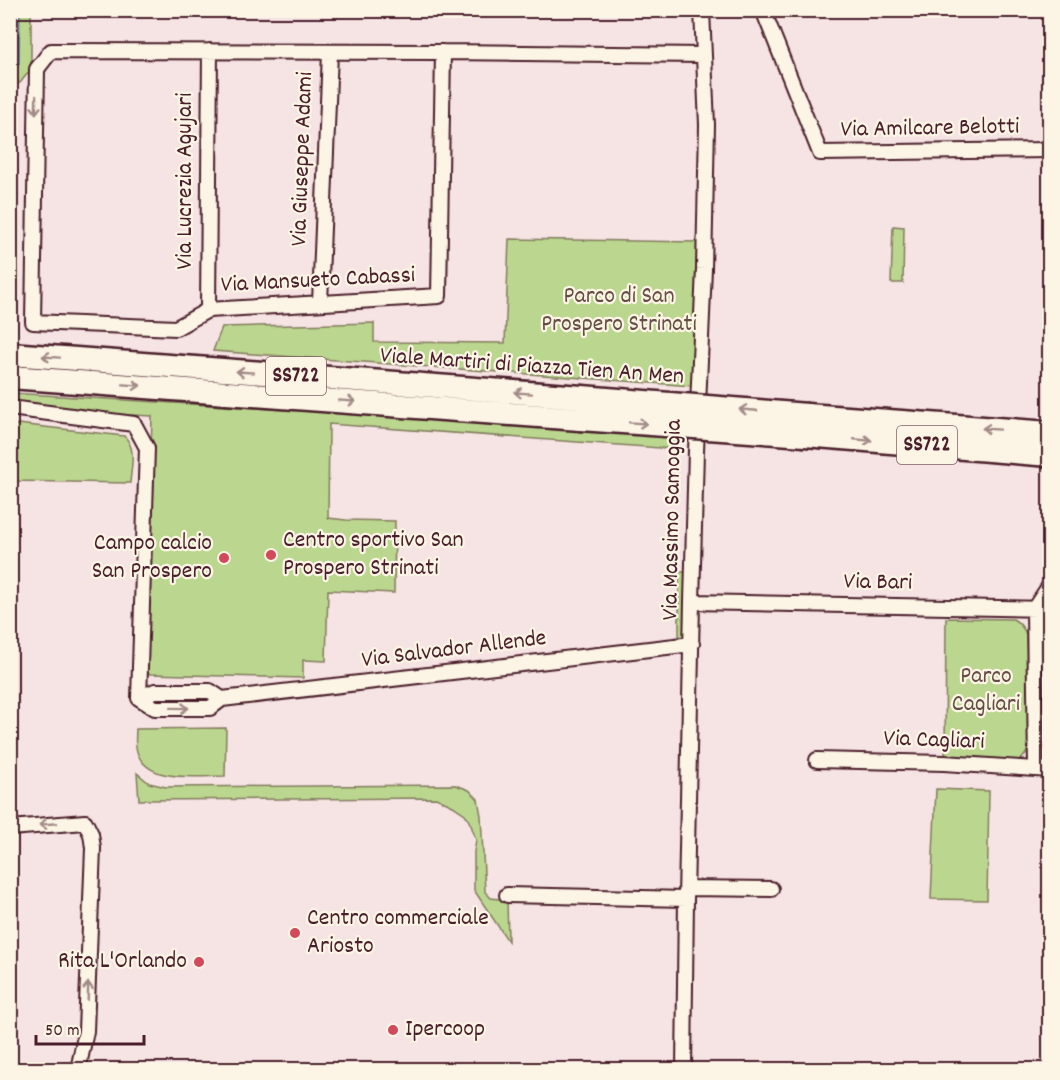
<svg xmlns="http://www.w3.org/2000/svg" width="1060" height="1080" viewBox="0 0 1060 1080" font-family="Dekko,sans-serif">
<style>
.green{fill:#bbd78f;stroke:#827b5d;stroke-width:1.5}
.water{fill:#81cbe2;stroke:#6b8699;stroke-width:1.5}
.lines{fill:none;stroke-linecap:round;stroke-linejoin:round}
.minor-casing{stroke:#4a1f2b;stroke-width:18}
.trunk-casing{stroke:#4a1f2b;stroke-width:27}
.minor{stroke:#fcf5e5;stroke-width:14}
.trunk{stroke:#fcf5e5;stroke-width:22}
.trunk-bridge-casing{stroke:#4a1f2b;stroke-width:27;stroke-linecap:butt}
.trunk-bridge{stroke:#fcf5e5;stroke-width:22}
.oneway{stroke:#a38a88}
.poi-dot{fill:#d1495b;stroke:#fcf5e5;stroke-width:2}
.labels{text-anchor:middle;dominant-baseline:central;stroke-width:4.5;stroke-linejoin:round;paint-order:stroke}
.shield{fill:#fcf5e5;stroke:#7f5f63;stroke-width:1.5}
.shield-label{font-size:22px;font-weight:bold;fill:#4a1f2b}
.street-label{font-size:24px;fill:#4a1f2b;stroke:#fcf5e5}
.park-label{font-size:24px;fill:#664d44;stroke:#fcf5e5}
.poi-label{font-size:24px;fill:#4a1f2b;stroke:#fcf5e5;text-anchor:start}
</style>
<rect width="100%" height="100%" fill="#f6e3e3"/>
<filter id="ink" filterUnits="userSpaceOnUse"><feTurbulence type="fractalNoise" baseFrequency=".0167" numOctaves="2"/><feDisplacementMap in="SourceGraphic" scale="12" xChannelSelector="R" yChannelSelector="G"/><feConvolveMatrix kernelMatrix="1 2 1 2 8 2 1 2 1" color-interpolation-filters="sRGB"/></filter>
<g filter="url(#ink)">
<path class="green" d="M10 11H31V69L20 83H11Z
M893 226 904 227 903 283H891Z
M509 239 697 242 692 386 213 351 222 327 374 323V342L505 343Z
M10 393 677 434 674 449 329 424 328 518 346 520 395 521 394 593 328 590 326 661 303 660V678L150 674 145 673 152 416 113 414 11 403Z
M18 424 124 436C137 448 131 467 130 483L11 481V428Z
M679 572H689L687 633 679 640Z
M946 618 1013 619C1020 623 1023 627 1026 634L1029 748C1025 756 1022 760 1013 763L945 757Z
M226 728 225 776C198 776 142 785 136 747 135 741 136 734 136 729Z
M137 773 149 783 166 787 456 785 469 790 478 799 481 816 485 892 491 898 507 900 508 941 474 890V852L476 840 471 825 465 814 453 806 436 798 139 800Z
M936 789 989 791 987 900 931 899Z"/>
<path class="water" d="M10 11H20L19 64H11Z"/>
<g class="lines">
<g class="minor-casing">
<path id="minor" d="M763 10 820 153 1050 150
M443 52 439 296 208 310 176 328 33 322 37 69 51 51 443 52 704 55
M320 303 330 52
M208 310 210 51
M10 408 134 424 147 448 139 698
M692 602 1050 609
M1034 609 1036 769
M1034 609 1050 585
M139 698 155 708H210L222 699 692 644
M139 698 155 691H210L222 699
M817 760 944 763 1050 770
M10 828 85 822 91 834 93 848 86 1031 78 1070
M687 888 771 889
M507 895 686 899
M684 1070 686 899 692 602 696 451 704 269 707 125 702 10"/>
</g>
<g class="trunk-casing">
<path id="trunk" d="M10 354 582 397
M10 377 580 419
M807 415 1050 433
M805 435 1050 455"/>
</g>
<use href="#minor" class="minor"/>
<use href="#trunk" class="trunk"/>
<g class="trunk-bridge-casing">
<path id="trunk-bridge" d="M582 397 807 415
M580 419 805 435"/>
</g>
<use href="#trunk-bridge" class="trunk-bridge"/>
</g>
<defs><path id="oneway-shaft" d="M-6 0H5M1.5-3L5.5 0L1.5 3" fill="none" stroke-width="1.6" stroke-linecap="round" stroke-linejoin="round" transform="scale(1.5)"/></defs>
<g class="oneway">
<use href="#oneway-shaft" transform="translate(36 105) rotate(91)"/>
<use href="#oneway-shaft" transform="translate(51 357) rotate(-176)"/>
<use href="#oneway-shaft" transform="translate(245 372) rotate(-176)"/>
<use href="#oneway-shaft" transform="translate(132 385) rotate(4)"/>
<use href="#oneway-shaft" transform="translate(523 393) rotate(-176)"/>
<use href="#oneway-shaft" transform="translate(347 401) rotate(4)"/>
<use href="#oneway-shaft" transform="translate(748 410) rotate(-175)"/>
<use href="#oneway-shaft" transform="translate(638 423) rotate(4)"/>
<use href="#oneway-shaft" transform="translate(991 429) rotate(-176)"/>
<use href="#oneway-shaft" transform="translate(863 440) rotate(5)"/>
<use href="#oneway-shaft" transform="translate(180 708) rotate(1)"/>
<use href="#oneway-shaft" transform="translate(48 824) rotate(175)"/>
<use href="#oneway-shaft" transform="translate(88 991) rotate(-88)"/>
</g>
</g>
<g class="poi-dot">
<circle cx="271" cy="555" r="6"/>
<circle cx="224" cy="558" r="6"/>
<circle cx="295" cy="933" r="6"/>
<circle cx="199" cy="962" r="6"/>
<circle cx="393" cy="1030" r="6"/>
</g>
<g class="labels">
<g class="shield">
<rect x="266" y="357" width="60" height="38" rx="4.5"/>
<rect x="897" y="426" width="60" height="38" rx="4.5"/>
</g>
<g class="shield-label">
<text x="296" y="376">SS722</text>
<text x="927" y="445">SS722</text>
</g>
<g class="street-label">
<text transform="translate(930 129) rotate(-1)">Via Amilcare Belotti</text>
<text transform="translate(303 159) rotate(-88)">Via Giuseppe Adami</text>
<text transform="translate(186 181) rotate(-90)">Via Lucrezia Agujari</text>
<text transform="translate(318 281) rotate(-3)">Via Mansueto Cabassi</text>
<text transform="translate(532 367) rotate(4)">Viale Martiri di Piazza Tien An Men</text>
<text transform="translate(673 520) rotate(-89)">Via Massimo Samoggia</text>
<text transform="translate(878 583) rotate(1)">Via Bari</text>
<text transform="translate(454 650) rotate(-7)">Via Salvador Allende</text>
<text transform="translate(934 741) rotate(2)">Via Cagliari</text>
</g>
<g class="park-label">
<text x="619" y="297">Parco di San<tspan x="619" dy="28">Prospero Strinati</tspan></text>
<text x="986" y="677">Parco<tspan x="986" dy="28">Cagliari</tspan></text>
</g>
<g class="poi-label">
<text x="283" y="541">Centro sportivo San<tspan x="283" dy="28">Prospero Strinati</tspan></text>
<text x="212" y="544" text-anchor="end">Campo calcio<tspan x="212" dy="28">San Prospero</tspan></text>
<text x="307" y="919">Centro commerciale<tspan x="307" dy="28">Ariosto</tspan></text>
<text x="187" y="962" text-anchor="end">Rita L'Orlando</text>
<text x="405" y="1030">Ipercoop</text>
</g>
</g>
<rect width="1060" height="1080" fill="none" stroke="#fcf5e5" stroke-width="36"/>
<rect x="18" y="18" width="1024" height="1044" fill="none" stroke="#4a1f2b" stroke-width="2" filter="url(#ink)"/>
<path d="M36 1035v9h108v-9" fill="none" stroke="#4a1f2b" stroke-width="3"/>
<text x="45" y="1035" font-size="18" fill="#4a1f2b" stroke="#fcf5e5" stroke-width="4.5" paint-order="stroke">50 m</text>
</svg>
